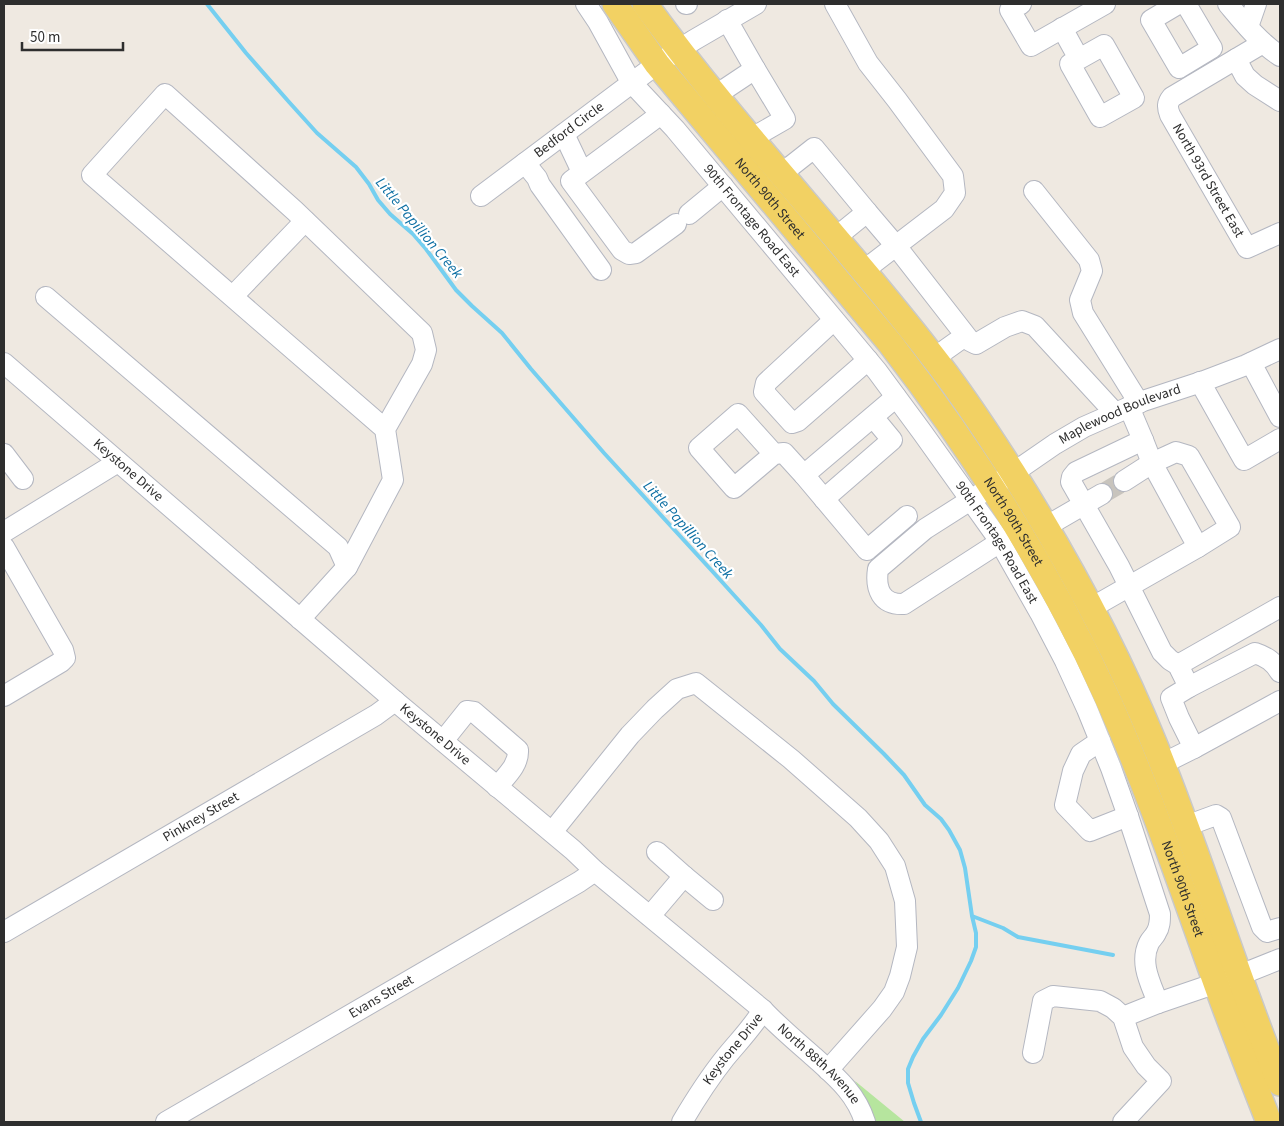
<svg xmlns="http://www.w3.org/2000/svg" width="1284" height="1126" viewBox="0 0 1284 1126" font-family="'Source Sans 3',sans-serif">
<style>
.green{fill:#b6e59e}
.lines{fill:none;stroke-linecap:round;stroke-linejoin:round}
.stream{stroke:#75cff0;stroke-width:4}
.minor-tunnel{stroke:#c8c4bd;stroke-width:20;stroke-dasharray:20 10;stroke-linecap:butt}
.minor-casing{stroke:#b4b7c1;stroke-width:22}
.major-casing{stroke:#c9c9c9;stroke-width:28}
.minor{stroke:#fff;stroke-width:20}
.major{stroke:#f2d163;stroke-width:25}
.labels{text-anchor:middle;dominant-baseline:central;stroke-width:4.5;stroke-linejoin:round;paint-order:stroke}
.street-label{font-size:14px;fill:#2e2e2e;stroke:#fff}
.water-label{font-size:15px;font-style:italic;fill:#0d6fa3;stroke:#fff}
</style>
<rect width="100%" height="100%" fill="#efe9e1"/>
<path class="green" d="M855 1081 905 1122H875L868 1104Z"/>
<g class="lines">
<path class="stream" d="M207 4 246 53 289 102 317 133 356 167 369 184 378 200 390 214 413 234 426 249 456 290 472 306 502 333 531 369 604 453 713 572 761 625 780 649 814 681 833 704 884 754 904 775 925 805 941 819 949 830 960 850 965 868 972 916 976 933V947L971 961 958 988 941 1015 923 1039 913 1057 908 1069V1083L914 1103 921 1122
M972 916 1003 928 1018 937 1113 955"/>
<path class="minor-tunnel" d="M1102 494 1124 481"/>
<g class="minor-casing">
<g id="minor">
<path id="s1" d="M586 4 598 22 631 82 675 129 877 371 922 432 997 537 1040 613 1065 661 1087 709 1111 768 1128 816 1160 914C1160 921 1160 927 1156 933 1154 937 1151 939 1149 943 1139 963 1151 984 1158 1003L1240 975 1280 959"/>
<path d="M686 4H687"/>
<path d="M835 4 868 63 897 100 953 176 955 193 944 209 863 271"/>
<path d="M1021 4 1010 10 1031 46 1105 4"/>
<path d="M1178 4 1151 20 1179 68 1212 48 1186 4"/>
<path d="M1228 4C1244 23 1259 42 1280 56"/>
<path d="M1248 27 1256 4"/>
<path d="M1062 28 1079 59 1070 64 1100 117 1134 98 1104 45 1079 59"/>
<path id="s2" d="M1263 43 1172 97C1167 103 1167 107 1170 115L1247 248 1280 233"/>
<path d="M1236 59 1245 76 1255 85 1280 101"/>
<path d="M716 95 755 69 727 20"/>
<path d="M661 114 571 181 622 250 629 254 636 253 676 224"/>
<path d="M564 134 582 172"/>
<path d="M752 138 785 119 755 69"/>
<path d="M525 163 537 178 540 185 601 270"/>
<path d="M781 174 814 148 867 212 835 238"/>
<path d="M1034 191 1089 260 1092 271 1080 300 1083 313 1139 403"/>
<path id="s3" d="M481 196 657 64 694 40 756 4"/>
<path d="M867 212 896 246 970 341 976 344 1005 327 1022 321 1035 326 1115 413"/>
<path d="M689 214 723 186"/>
<path d="M233 296 305 221"/>
<path d="M46 297 338 547 347 567"/>
<path d="M834 320 766 383 764 392 792 423 798 421 868 360"/>
<path d="M934 358 965 336"/>
<path id="s4" d="M4 363 395 701 573 850 595 871 763 1010C779 1027 797 1042 814 1057 836 1077 856 1093 865 1122"/>
<path d="M1251 363 1280 417"/>
<path d="M1200 382 1244 460 1280 439"/>
<path d="M1129 407 1143 440 1076 472 1072 477 1071 482 1119 566 1162 652 1170 660 1178 665 1189 687 1171 698 1179 718 1194 748 1162 764"/>
<path d="M4 454 23 479"/>
<path d="M774 454 738 414 699 448 734 488 774 454 784 453 804 475 867 550 907 516"/>
<path d="M804 475 896 397"/>
<path d="M1124 481 1152 463 1176 452 1189 456 1230 527 1198 547"/>
<path d="M824 499 892 440 873 417"/>
<path d="M1045 527 1102 494"/>
<path d="M4 532 118 462"/>
<path id="s5" d="M1000 542 904 604C881 605 875 589 878 569L925 529 1013 473 1055 444 1084 427 1143 401 1204 381 1246 365 1280 349"/>
<path d="M4 547 63 650 65 658 61 662 4 696"/>
<path d="M1091 608 1198 547 1152 463 1143 440"/>
<path d="M300 619 347 567 393 480 385 429 92 175 165 94 295 211 422 333 426 350 422 364 385 429"/>
<path d="M1178 665 1280 607"/>
<path d="M1189 687 1255 653C1267 657 1274 662 1280 672"/>
<path d="M443 741 467 711 474 712 518 750C519 765 506 776 497 787"/>
<path d="M1100 741 1081 754 1073 771 1065 805 1090 831 1128 816"/>
<path d="M1194 748 1280 701"/>
<path d="M1186 826 1216 815 1221 818 1262 927 1267 932 1280 928"/>
<path d="M552 832 630 735 655 709 677 689 696 683 791 759 858 818 879 841 895 866 905 901 907 947 900 976 894 992 882 1009 828 1070"/>
<path d="M684 876 713 900"/>
<path d="M650 916 684 876 657 852"/>
<path id="s6" d="M4 932 376 715 395 701"/>
<path d="M1123 1017 1158 1003"/>
<path d="M1033 1053 1043 1001 1053 996 1100 1001 1113 1008 1123 1017 1133 1047 1146 1066 1161 1081 1123 1122"/>
<path id="s7" d="M166 1122 579 882 595 871"/>
<path id="s8" d="M682 1122C695 1100 709 1078 725 1058 738 1042 752 1028 763 1010"/>
</g>
</g>
<g class="major-casing">
<g id="major">
<path id="s9" d="M615 4 657 64 890 343C974 452 1048 568 1105 693 1148 787 1181 886 1216 983 1233 1030 1251 1076 1269 1122"/>
<path d="M645 4C733 126 838 234 930 353 960 391 987 432 1013 473 1067 559 1116 649 1154 743 1200 855 1234 971 1280 1083"/>
</g>
</g>
<use href="#minor" class="minor"/>
<use href="#major" class="major"/>
</g>
<g class="labels">
<g class="street-label">
<text stroke="none"><textPath href="#s3" startOffset="110">Bedford Circle</textPath></text>
<text stroke="none"><textPath href="#s2" startOffset="201">North 93rd Street East</textPath></text>
<text stroke="none"><textPath href="#s9" startOffset="249">North 90th Street</textPath></text>
<text stroke="none"><textPath href="#s1" startOffset="274">90th Frontage Road East</textPath></text>
<text stroke="none"><textPath href="#s5" startOffset="455">Maplewood Boulevard</textPath></text>
<text stroke="none"><textPath href="#s4" startOffset="164">Keystone Drive</textPath></text>
<text stroke="none"><textPath href="#s9" startOffset="654">North 90th Street</textPath></text>
<text stroke="none"><textPath href="#s1" startOffset="679">90th Frontage Road East</textPath></text>
<text stroke="none"><textPath href="#s4" startOffset="569">Keystone Drive</textPath></text>
<text stroke="none"><textPath href="#s6" startOffset="228">Pinkney Street</textPath></text>
<text stroke="none"><textPath href="#s9" startOffset="1059">North 90th Street</textPath></text>
<text stroke="none"><textPath href="#s7" startOffset="249">Evans Street</textPath></text>
<text stroke="none"><textPath href="#s8" startOffset="89">Keystone Drive</textPath></text>
<text stroke="none"><textPath href="#s4" startOffset="1075">North 88th Avenue</textPath></text>
</g>
<g class="water-label">
<text transform="translate(419 228) rotate(50)">Little Papillion Creek</text>
<text transform="translate(688 530) rotate(48)">Little Papillion Creek</text>
</g>
</g>
<rect width="1284" height="1126" fill="none" stroke="#2e2e2e" stroke-width="10"/>
<path d="M22 42v8h101v-8" fill="none" stroke="#2e2e2e" stroke-width="2.5"/>
<text x="30" y="42" font-size="15" fill="#2e2e2e" stroke="#ffffff" stroke-width="4" paint-order="stroke">50 m</text>
</svg>
